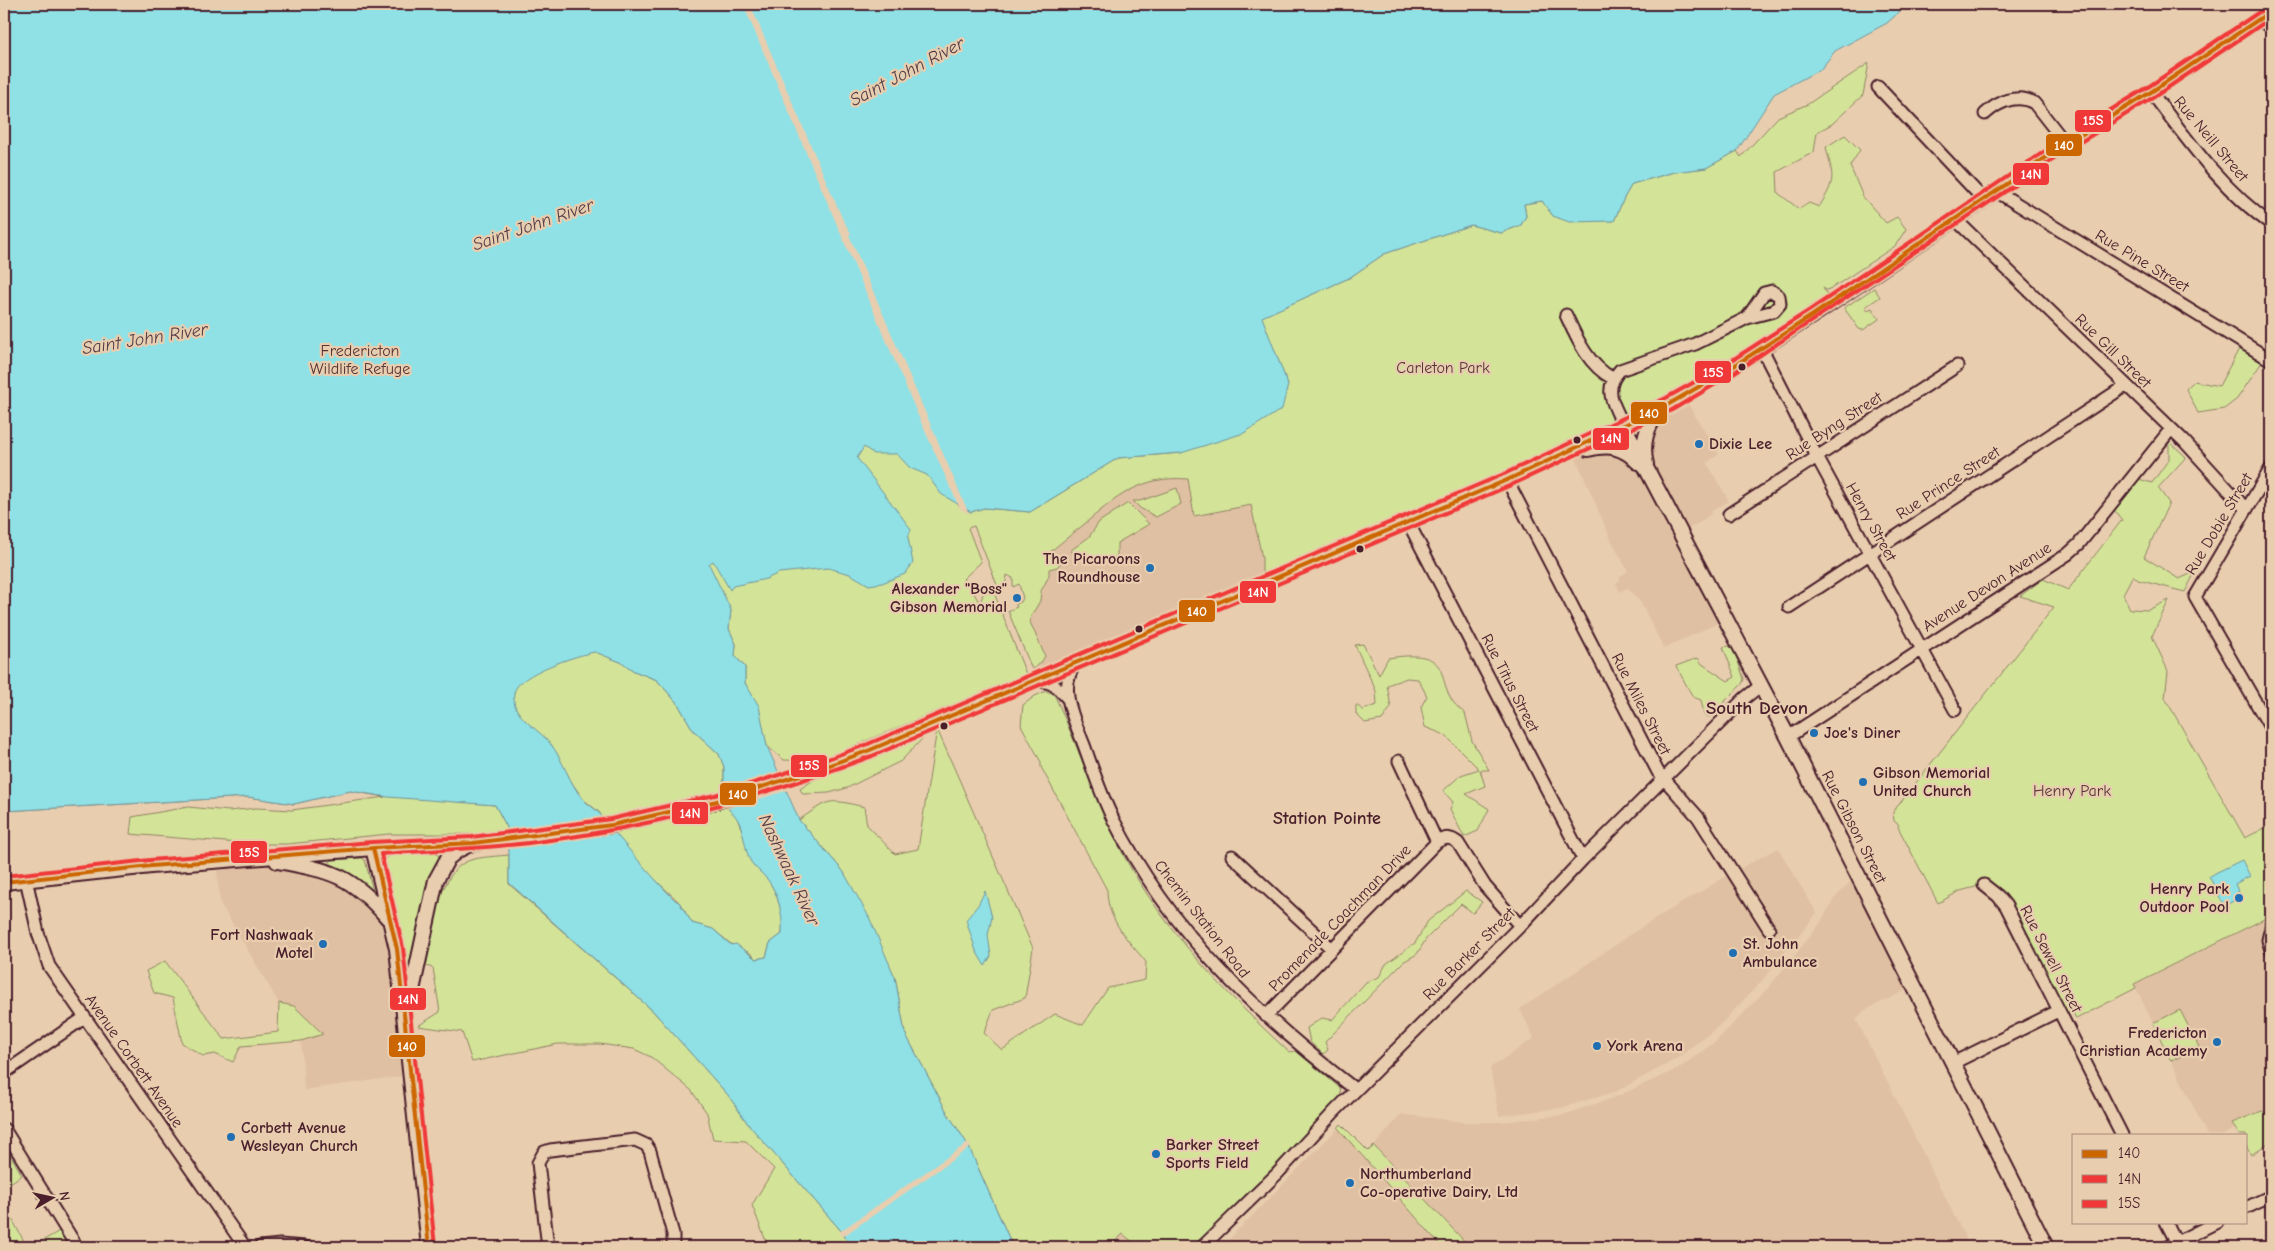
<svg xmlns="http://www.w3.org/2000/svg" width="2275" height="1251" viewBox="0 0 2275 1251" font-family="'Comic Neue',sans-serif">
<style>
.built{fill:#e0c0a2}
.green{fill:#d3e498;stroke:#8e8262}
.water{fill:#8fe1e5;stroke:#73939b;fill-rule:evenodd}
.pier{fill:#e8ceaf}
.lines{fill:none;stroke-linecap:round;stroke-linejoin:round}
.minor-casing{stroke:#4a1f2b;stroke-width:15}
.major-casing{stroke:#4a1f2b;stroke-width:18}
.minor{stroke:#e8ceaf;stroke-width:11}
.major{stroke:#e8ceaf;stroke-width:14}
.bus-1-casing{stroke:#e8ceaf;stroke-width:8}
.bus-2-casing{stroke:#e8ceaf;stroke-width:8}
.bus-3-casing{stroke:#e8ceaf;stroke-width:8}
.bus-1{stroke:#c60;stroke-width:4}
.bus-2{stroke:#f03838;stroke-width:4}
.bus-3{stroke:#f03838;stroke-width:4}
.bus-dot{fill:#4a1f2b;stroke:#e8ceaf;stroke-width:2}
.poi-dot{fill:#1f6fb2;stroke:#e8ceaf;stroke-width:2}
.labels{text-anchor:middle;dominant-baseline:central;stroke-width:4.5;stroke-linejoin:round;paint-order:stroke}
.street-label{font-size:16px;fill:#4a1f2b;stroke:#e8ceaf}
.park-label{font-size:16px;fill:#583336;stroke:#e8ceaf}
.poi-label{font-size:16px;font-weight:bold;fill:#4a1f2b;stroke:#e8ceaf;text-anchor:start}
.water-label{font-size:18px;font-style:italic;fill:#543c47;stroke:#e8ceaf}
.neighbourhood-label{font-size:18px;font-weight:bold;fill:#4a1f2b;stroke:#e8ceaf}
.quarter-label{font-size:19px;font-weight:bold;fill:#4a1f2b;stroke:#e8ceaf}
.line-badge{stroke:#e8ceaf;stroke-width:2}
.badge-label{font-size:14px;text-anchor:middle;font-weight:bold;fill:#fff}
</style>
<rect width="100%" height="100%" fill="#e8ceaf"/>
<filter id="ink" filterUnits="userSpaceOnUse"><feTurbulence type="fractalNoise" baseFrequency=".02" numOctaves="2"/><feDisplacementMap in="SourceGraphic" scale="10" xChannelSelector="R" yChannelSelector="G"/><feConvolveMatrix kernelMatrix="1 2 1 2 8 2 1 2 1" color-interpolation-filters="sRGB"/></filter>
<g filter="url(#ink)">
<path class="built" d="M1683 396 1719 454 1707 463 1729 501 1710 512 1711 514 1699 523 1681 533 1726 619 1664 649 1641 603 1627 588 1620 592 1616 583 1620 580 1619 577 1628 571 1611 540 1578 463 1571 451Z
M1167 478 1188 479 1194 516 1251 505 1262 558V576L1038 680 1033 669 1039 662 1027 616 1043 590 1049 569 1064 559 1061 556H1045L1111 501 1126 491 1153 480Z
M1778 848 1817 913 1761 982 1719 1026 1675 1060 1617 1091 1561 1108 1499 1116 1490 1068 1534 1038 1520 1009 1645 925 1733 872Z
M262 858 334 873 390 920 411 1075 304 1090 301 1041 220 903 216 862Z
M1852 880 1908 989 1864 1011 1856 1019 1970 1247H1470L1374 1146 1401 1114 1464 1122H1499L1563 1115 1618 1096 1679 1068 1715 1042 1768 988 1819 925 1834 899Z
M2268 917H2271V1111L2223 1135H2207L2134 984Z
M1338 1128 1442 1247H1222L1235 1233Z
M1122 1234 1139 1247H1109Z"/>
<path class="green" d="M4 4H743L958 505 971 512 984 508 1030 512 1118 458 1181 453 1288 385 1261 317 1349 278 1384 254 1471 225 1501 233 1521 225 1526 216 1524 204 1542 201 1553 216 1614 221 1624 198 1632 184 1674 172 1706 168 1737 151 1741 157 1778 117 1808 104 1869 63 1863 95 1832 124 1817 132 1814 152 1777 172 1778 193 1799 209 1809 203 1819 207C1837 179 1833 177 1826 147L1845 135 1860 150 1850 166 1863 197 1886 223 1897 217 1906 229 1895 246 1832 288 1826 290 1823 288 1832 302 1669 404 1262 576V558L1251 505 1194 516 1188 479C1141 475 1116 497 1082 526 1070 536 1057 545 1046 556H1062L1064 559 1057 567 1049 569V576L1041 591 1040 601 1031 616 1030 622 1045 656 1041 663 1032 669 1008 611 1017 607 1016 604 1021 602 1023 598 1019 584 1013 587V578L1007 575 1005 587 999 590 974 526 968 528 981 562 963 579 971 588 980 604 985 587 991 585 1026 674 817 761 784 760 767 746 758 706 745 683V667L735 656 736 644 729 629 731 610 596 652 623 663 634 671 657 680 678 704 693 730 719 754 724 767V786L743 833 751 862 769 881 776 894 783 917 782 934 770 943 766 957 756 959 750 953 732 945 713 929 692 923 679 902 645 870 613 833 599 812 584 800 572 783 551 744 520 716 419 798 495 805 509 831 472 834H389L287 844H250L130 834 132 817 188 807 229 811 256 808 292 810 385 797 350 791 294 804 248 797 4 811Z
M1874 288 1880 297 1865 307 1868 310 1872 308 1879 319 1863 330 1859 329 1844 308Z
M2239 349 2262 362 2237 399 2224 409 2198 413 2186 389 2194 381 2219 386Z
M2169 441 2186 457 2158 488 2169 503 2144 557 2179 579 2195 572 2185 592 2138 580 2133 575 2123 594 2130 609 2148 610 2169 600 2152 636 2168 671 2165 698 2245 838 2271 825V904L2268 917 2134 984 2136 988 2076 1019 2073 1012 2067 1014 2006 906 1983 885 1960 891 1938 903 1898 827 1899 825 1894 821 1893 812 2054 607 2020 596 2043 579 2068 590 2122 520 2110 505 2132 477 2152 483 2169 459Z
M1177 488 1181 504 1156 517 1140 508 1133 501H1140Z
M1128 503 1149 524 1117 543V557L1100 558 1070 551 1089 537 1099 522Z
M1363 644 1379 675 1388 658C1465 646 1427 688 1465 713L1472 741 1489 770H1480L1485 786 1466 794 1489 809 1478 831 1464 837 1450 809 1453 802 1443 791 1461 775 1479 769 1445 735 1425 727 1421 707 1427 696 1418 679 1407 678 1387 685 1391 707 1382 720 1365 723 1356 714V705L1363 710 1377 705 1376 691 1355 645Z
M1729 646 1734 650 1744 679 1742 684 1709 717 1704 714 1701 700 1693 697 1676 666 1698 658 1702 664 1728 681 1735 677 1723 647Z
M1046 691 1054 694C1079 748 1097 805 1125 858 1165 931 1228 996 1289 1052L1296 1051 1340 1088C1343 1098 1337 1102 1331 1110L1193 1247H1139L1123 1234 1109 1247H1013L968 1145 948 1114 905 1033 895 977 843 871 799 820C830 799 827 798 864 807L867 825 895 854 918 849 937 729 1033 948 1025 998 993 1010 984 1033 1002 1050 1055 1014 1083 1025 1108 988 1145 980 1146 962C1128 940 1107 920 1107 890L1041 767V762L1021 725 1023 705 1035 696Z
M926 735 901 761 847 788 829 793 803 794 800 789 815 779 858 764Z
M432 853 437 854 440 858 409 968 383 864 384 859 390 856Z
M509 855V884L653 1011 728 1095 748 1124 843 1233 850 1247H765L767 1244 752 1205 774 1169 746 1141 713 1139 707 1113 691 1090 651 1057 634 1049 600 1044H558L472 1062 462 1032 418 1026 440 1012 433 968 426 966 439 899C457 856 467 859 509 855Z
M362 858 365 860 373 891 349 874 329 863 332 860Z
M1466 891 1482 902 1473 913 1461 904 1426 939 1417 954 1403 962 1325 1042 1328 1050 1323 1054 1310 1042 1307 1028 1322 1018 1332 1020 1366 982 1379 977 1386 964 1415 943 1428 921Z
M165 961 224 1039 278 1032 279 1003 294 1006 323 1034 301 1041 241 1046 233 1062 215 1054 203 1056 182 1043 173 998 154 993 146 971Z
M2180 1010 2199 1047 2171 1061 2153 1023Z
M2262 1111 2271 1115V1141L2251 1155 2246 1146V1135H2239L2232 1123Z
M1341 1124 1368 1151 1374 1146 1470 1247H1442L1338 1128Z
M4 1144 22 1175 4 1187Z
M4 1204 27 1247H4Z
M61 1230 71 1247H32Z"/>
<path class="water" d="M4 4H1908L1887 23 1835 51 1821 69 1774 94 1737 151 1706 168 1674 172 1632 184 1624 198 1614 221 1569 222 1553 216 1542 201 1524 204 1526 216 1521 225 1501 233 1471 225 1384 254 1349 278 1262 317 1288 385 1282 409 1244 433 1181 453 1118 458 1030 512 984 508 971 512 941 494 927 475 910 468 897 454H874L864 447 857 458 911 529 908 538 913 563 905 574 882 583 869 585 850 574 828 568 779 573 766 579 733 586 730 590 713 561 709 564 731 610 729 629 736 644 735 656 745 667V683L759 706 767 746 799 820 843 871 869 917 895 977 905 1033 948 1114 968 1145 1013 1247H850L843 1233 748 1124 728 1095 653 1011 509 883V831L495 805 388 797 350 791 294 804 248 797 4 811ZM595 652 623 663 634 671 657 680 678 704 693 730 719 754 724 767V786L729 810C746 822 742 846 751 862 755 868 762 873 767 879 779 894 783 915 782 934L770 943 766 957 756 959 736 944 731 945 713 929 692 923 679 902 675 900C648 873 624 844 600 814 595 808 588 805 583 799 569 783 563 759 550 743 538 728 510 716 514 693 517 674 577 655 595 652Z
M2242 860 2250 876 2235 884 2241 897 2224 906 2209 876Z
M985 891 992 917 988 935 991 956 985 966 976 951 966 920 978 905Z"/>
<path class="pier" d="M743 4H750L843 220 851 233 849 235 969 514 960 509 917 413Z
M781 773 789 790 726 809 722 791Z
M606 818 617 834 507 849 506 831Z
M969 1142 971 1147 842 1237 839 1232Z"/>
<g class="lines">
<g class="minor-casing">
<path id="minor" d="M2258 21 2271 26
M1878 87 1984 200
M2151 92C2187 139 2222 190 2271 224
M1985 114C1998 102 2017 93 2034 103L2066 144
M1996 191 2271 360
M1955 219 2184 441 2246 509
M1566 315C1577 339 1588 365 1612 378
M1762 349 1817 457 1955 710
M1624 426C1614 406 1602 389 1620 370L1695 344 1747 318 1774 311 1780 304 1779 296 1772 291 1764 293 1747 318
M2271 468 2195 597 2271 729
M1507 480 1658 772 1698 817 1769 929
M1729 514 1957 366
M1408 522 1583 859
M1789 607 2125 386
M1076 663C1057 687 1074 719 1084 745 1093 770 1101 795 1113 819 1170 932 1257 1014 1356 1090
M1034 681C1052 681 1056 685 1068 699
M1788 737 2068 554 2079 544 2171 429
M1399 761 1437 842C1446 837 1451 837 1458 843L1485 886 1520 926
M1232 856 1332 949
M26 879 38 933 49 966 245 1247
M1984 885 1998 896 2006 906 2122 1135
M2271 927 2268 940 2271 950
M1266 1016 1437 842
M1953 1063 2058 1011
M4 1073 84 1018
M4 1129 77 1247
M2246 1208 2271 1196
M2166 1222 2179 1247
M260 1247 280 1245 305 1247
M548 1247 538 1163 544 1152 550 1150 635 1140 646 1145 650 1151 673 1234V1247
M1202 1247 1277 1174 1335 1111 1520 926 1583 859 1745 698 1760 686
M2167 1247 2217 1222"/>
</g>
<g class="major-casing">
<path id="major" d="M1624 426 1788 737 2046 1247
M1588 449C1609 444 1623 446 1638 462
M1646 464C1641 445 1646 424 1661 411
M373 848 397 949 429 1247
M277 861C332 871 350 874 388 918
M4 882 151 866 373 848 473 843 612 825 717 801 819 769 870 750 1507 480 1669 404 1726 371 1813 315 2066 144 2151 92 2271 11
M409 1004 436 880 448 858 458 850 470 844"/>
</g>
<use href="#minor" class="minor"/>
<use href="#major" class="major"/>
<g class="bus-1-casing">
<path id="bus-1" d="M373 848 397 949 429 1247
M4 882 151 866 373 848 473 843 612 825 717 801 819 769 870 750 1507 480 1669 404 1726 371 1813 315 2066 144 2151 92 2271 11"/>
</g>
<g class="bus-2-casing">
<path id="bus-2" d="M435 1246 403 948 381 854C432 850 484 849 536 842 651 828 763 796 872 756L1509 486 1672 410 1729 376 2069 149 2154 97 2271 18"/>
</g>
<g class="bus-3-casing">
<path id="bus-3" d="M4 876 150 860 372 842 472 837 611 819 715 795 817 763 868 744 1504 474 1666 398 1723 366 1810 310 2063 139 2148 87 2268 6"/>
</g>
<use href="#bus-1" class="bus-1"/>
<use href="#bus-2" class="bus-2"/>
<use href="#bus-3" class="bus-3"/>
</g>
</g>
<g class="bus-dot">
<circle cx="1742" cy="367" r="4.5"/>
<circle cx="1577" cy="440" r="4.5"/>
<circle cx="1360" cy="549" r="4.5"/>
<circle cx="1139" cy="629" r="4.5"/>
<circle cx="944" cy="726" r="4.5"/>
</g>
<g class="poi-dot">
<circle cx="1699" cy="444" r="5"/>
<circle cx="1150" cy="568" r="5"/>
<circle cx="1017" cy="598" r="5"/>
<circle cx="1814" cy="733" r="5"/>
<circle cx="1863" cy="782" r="5"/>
<circle cx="2239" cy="898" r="5"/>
<circle cx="323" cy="944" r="5"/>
<circle cx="1733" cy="953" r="5"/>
<circle cx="2217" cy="1042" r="5"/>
<circle cx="1597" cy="1046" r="5"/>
<circle cx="231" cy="1137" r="5"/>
<circle cx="1156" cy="1154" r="5"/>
<circle cx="1350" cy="1183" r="5"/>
</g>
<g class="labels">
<g class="street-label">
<text transform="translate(2211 139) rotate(50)">Rue Neill Street</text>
<text transform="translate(2142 261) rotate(31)">Rue Pine Street</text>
<text transform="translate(2113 351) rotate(44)">Rue Gill Street</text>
<text transform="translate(1834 426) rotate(-33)">Rue Byng Street</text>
<text transform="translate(1948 483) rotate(-33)">Rue Prince Street</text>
<text transform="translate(1871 522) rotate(61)">Henry Street</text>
<text transform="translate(2219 524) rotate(-59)">Rue Dobie Street</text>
<text transform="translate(1987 587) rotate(-33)">Avenue Devon Avenue</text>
<text transform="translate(1510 683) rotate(63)">Rue Titus Street</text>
<text transform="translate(1641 704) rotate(63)">Rue Miles Street</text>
<text transform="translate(1854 827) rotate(63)">Rue Gibson Street</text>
<text transform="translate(1340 918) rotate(-46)">Promenade Coachman Drive</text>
<text transform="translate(1202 919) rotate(52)">Chemin Station Road</text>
<text transform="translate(1469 954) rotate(-45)">Rue Barker Street</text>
<text transform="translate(2051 959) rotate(63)">Rue Sewell Street</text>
<text transform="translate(134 1061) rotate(55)">Avenue Corbett Avenue</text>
</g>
<g class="park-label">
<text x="360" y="351">Fredericton<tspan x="360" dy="18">Wildlife Refuge</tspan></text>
<text x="1443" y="368">Carleton Park</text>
<text x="2072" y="791">Henry Park</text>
</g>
<g class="poi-label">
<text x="1709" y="444">Dixie Lee</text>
<text x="1140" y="559" text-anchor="end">The Picaroons<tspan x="1140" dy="18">Roundhouse</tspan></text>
<text x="1007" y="589" text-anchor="end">Alexander "Boss"<tspan x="1007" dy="18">Gibson Memorial</tspan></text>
<text x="1824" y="733">Joe's Diner</text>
<text x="1873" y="773">Gibson Memorial<tspan x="1873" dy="18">United Church</tspan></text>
<text x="2229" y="889" text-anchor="end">Henry Park<tspan x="2229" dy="18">Outdoor Pool</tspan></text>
<text x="313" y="935" text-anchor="end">Fort Nashwaak<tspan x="313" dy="18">Motel</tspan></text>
<text x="1743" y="944">St. John<tspan x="1743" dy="18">Ambulance</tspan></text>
<text x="2207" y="1033" text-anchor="end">Fredericton<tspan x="2207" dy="18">Christian Academy</tspan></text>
<text x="1607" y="1046">York Arena</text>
<text x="241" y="1128">Corbett Avenue<tspan x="241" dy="18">Wesleyan Church</tspan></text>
<text x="1166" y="1145">Barker Street<tspan x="1166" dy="18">Sports Field</tspan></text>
<text x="1360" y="1174">Northumberland<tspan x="1360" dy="18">Co-operative Dairy, Ltd</tspan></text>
</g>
<g class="water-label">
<text transform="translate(907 72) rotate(-28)">Saint John River</text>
<text transform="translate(533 225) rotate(-19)">Saint John River</text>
<text transform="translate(145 339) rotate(-9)">Saint John River</text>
<text transform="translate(789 870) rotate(65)">Nashwaak River</text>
</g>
<g class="neighbourhood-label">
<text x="1327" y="818">Station Pointe</text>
</g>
<g class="quarter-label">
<text x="1757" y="708">South Devon</text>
</g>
</g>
<g class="line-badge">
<rect x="2074" y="109" width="38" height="24" rx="5" fill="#f03838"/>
<rect x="2045" y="133" width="38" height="24" rx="5" fill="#c60"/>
<rect x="2012" y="162" width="38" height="24" rx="5" fill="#f03838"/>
<rect x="1694" y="360" width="38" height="24" rx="5" fill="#f03838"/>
<rect x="1630" y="401" width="38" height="24" rx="5" fill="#c60"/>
<rect x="1592" y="427" width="38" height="24" rx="5" fill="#f03838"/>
<rect x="1239" y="580" width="38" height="24" rx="5" fill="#f03838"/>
<rect x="1178" y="599" width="38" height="24" rx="5" fill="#c60"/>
<rect x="790" y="754" width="38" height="24" rx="5" fill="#f03838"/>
<rect x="719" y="782" width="38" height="24" rx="5" fill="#c60"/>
<rect x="671" y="801" width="38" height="24" rx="5" fill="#f03838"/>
<rect x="230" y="840" width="38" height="24" rx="5" fill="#f03838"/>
<rect x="389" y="987" width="38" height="24" rx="5" fill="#f03838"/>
<rect x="388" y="1034" width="38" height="24" rx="5" fill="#c60"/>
</g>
<g class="badge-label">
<text x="2093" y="125">15S</text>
<text x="2064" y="150">140</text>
<text x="2031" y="179">14N</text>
<text x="1713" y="377">15S</text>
<text x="1649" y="418">140</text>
<text x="1611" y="443">14N</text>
<text x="1258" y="597">14N</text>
<text x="1197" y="616">140</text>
<text x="809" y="770">15S</text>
<text x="738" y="799">140</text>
<text x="690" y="818">14N</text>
<text x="249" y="857">15S</text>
<text x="408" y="1004">14N</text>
<text x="407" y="1051">140</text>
</g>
<rect width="2275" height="1251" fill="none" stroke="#e8ceaf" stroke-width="20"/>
<rect x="10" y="10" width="2255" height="1231" fill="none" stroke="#4a1f2b" stroke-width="2" filter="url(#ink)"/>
<rect x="2072" y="1134" width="175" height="90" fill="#e8ceaf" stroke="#a9887a"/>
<rect x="2082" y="1150" width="25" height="8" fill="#cc6600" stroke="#a9887a"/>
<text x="2118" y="1158" font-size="15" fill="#4a1f2b">140</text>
<rect x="2082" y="1175" width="25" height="8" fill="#f03838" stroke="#a9887a"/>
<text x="2118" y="1184" font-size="15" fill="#4a1f2b">14N</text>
<rect x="2082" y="1200" width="25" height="8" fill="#f03838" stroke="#a9887a"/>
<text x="2118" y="1208" font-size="15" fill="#4a1f2b">15S</text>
<g transform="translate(52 1198) rotate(81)" stroke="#e8ceaf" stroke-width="4" paint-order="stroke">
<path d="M0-4L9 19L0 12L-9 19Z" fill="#4a1f2b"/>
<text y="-8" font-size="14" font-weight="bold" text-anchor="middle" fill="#4a1f2b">N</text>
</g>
</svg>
